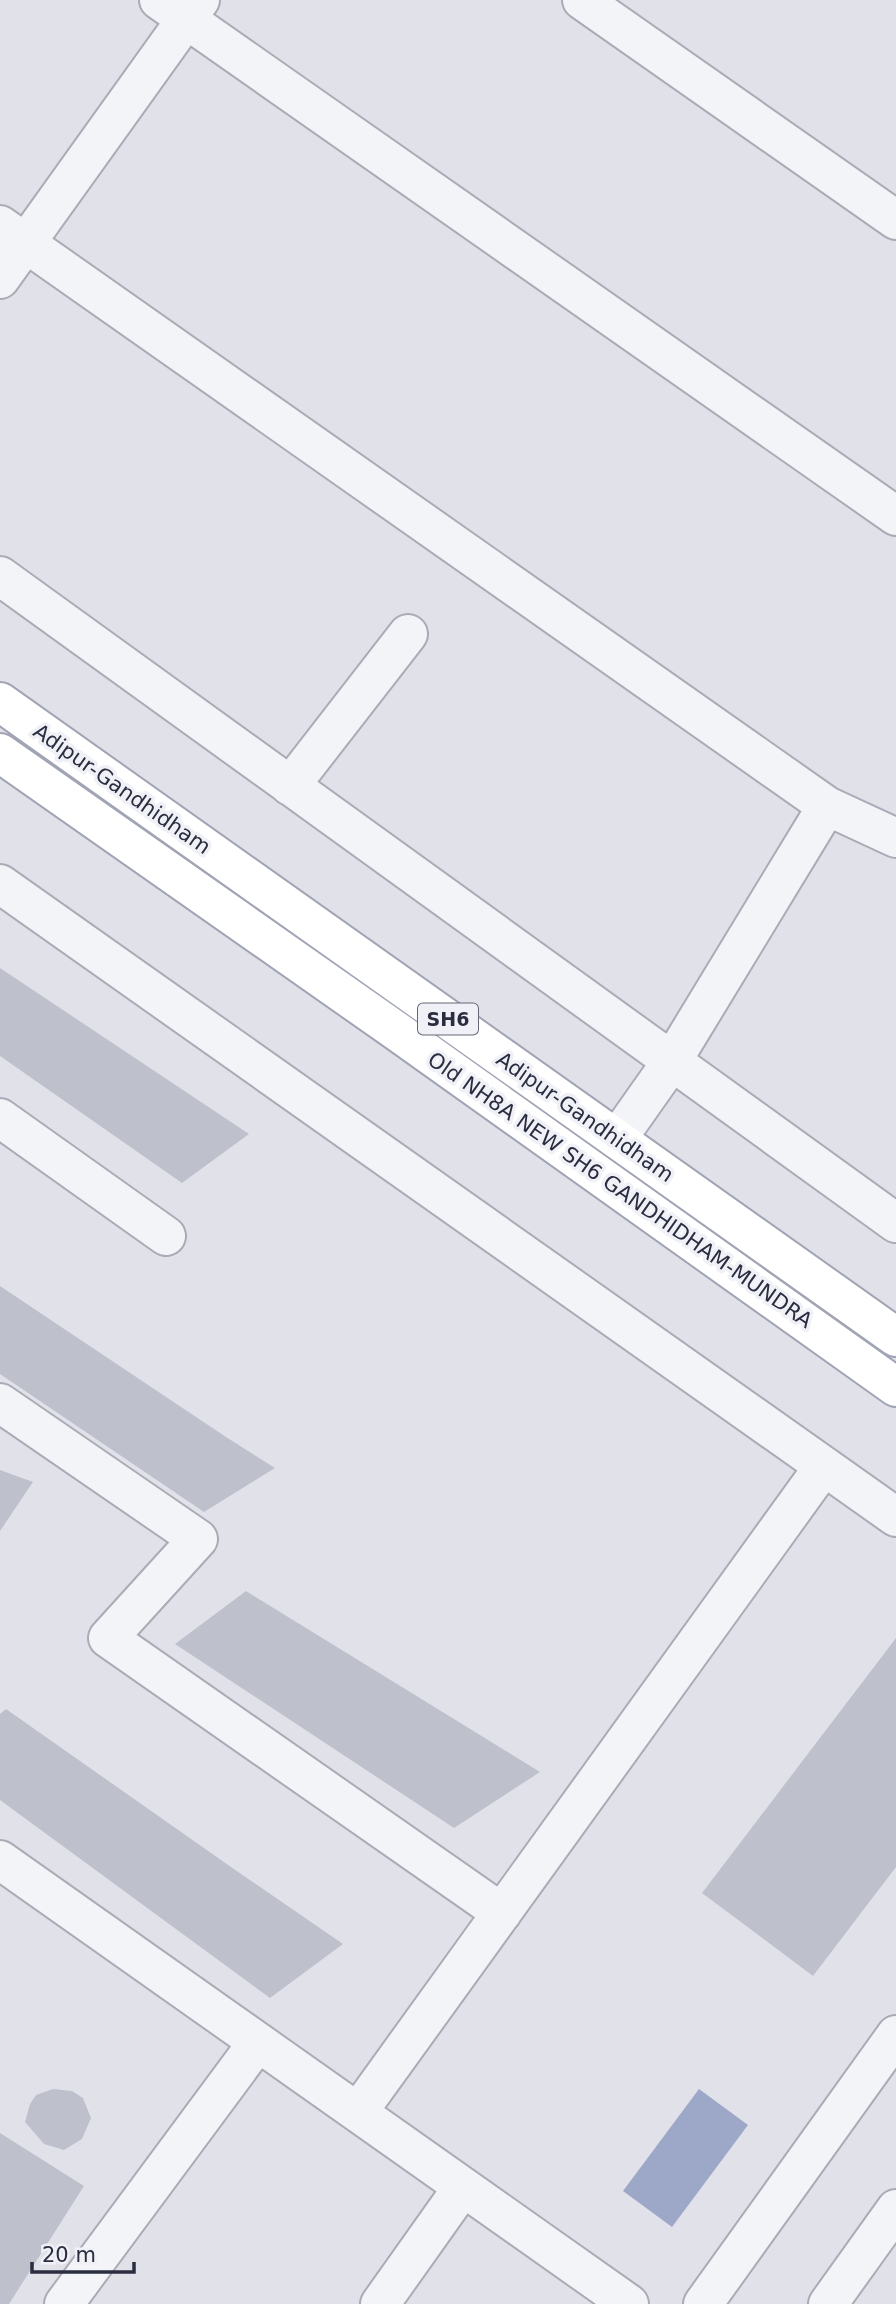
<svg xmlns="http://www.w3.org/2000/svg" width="896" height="2304" viewBox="0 0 896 2304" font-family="'DejaVu Sans',sans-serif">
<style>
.water{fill:#9da7c8}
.building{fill:#bec0cc}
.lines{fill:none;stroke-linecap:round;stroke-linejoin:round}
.minor-casing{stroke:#aaabb6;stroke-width:42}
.major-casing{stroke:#a0a4b4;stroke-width:42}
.minor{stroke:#f3f4f7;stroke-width:38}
.major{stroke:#fff;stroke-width:38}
.labels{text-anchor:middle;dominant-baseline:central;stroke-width:7;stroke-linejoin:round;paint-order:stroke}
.shield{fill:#f0f1f7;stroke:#656777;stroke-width:2}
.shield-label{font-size:19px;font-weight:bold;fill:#2a2c40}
.street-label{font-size:21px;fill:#2a2c40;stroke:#f0f1f7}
</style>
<rect width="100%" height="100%" fill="#e1e2e9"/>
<path class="water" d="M699 2089 748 2125 672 2227 623 2191Z"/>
<path class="building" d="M0 968 249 1134 182 1183 0 1056Z
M0 1286 226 1437 275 1468 204 1512 0 1374Z
M0 1470 33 1482 0 1531Z
M246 1591 467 1727 540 1772 454 1828 175 1644Z
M896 1638V1867L813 1976 702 1893Z
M6 1709 231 1867 343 1944 270 1998 0 1800V1714Z
M53 2089 72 2091 83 2098 91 2118 82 2139 64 2150 44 2144 25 2122 30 2104 36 2095Z
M0 2133 84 2186 9 2304H0Z"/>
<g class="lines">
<g class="minor-casing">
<path id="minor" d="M159 0 896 516
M582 0 896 220
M0 225 827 806
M0 279 200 0
M0 576 896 1223
M290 786 408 634
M0 884 896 1517
M0 1118 166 1236
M617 1139 672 1061 827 806 896 838
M0 1403 198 1539 108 1638 502 1913
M0 1860 629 2304
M358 2112 824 1466
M64 2304 258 2042
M380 2304 463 2187
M703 2304 896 2035
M828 2304 896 2209"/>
</g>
<g class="major-casing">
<path id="major" d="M0 702 896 1337
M0 753 395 1030 896 1387"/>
</g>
<use href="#minor" class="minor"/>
<use href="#major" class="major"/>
</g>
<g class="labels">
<rect class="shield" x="418" y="1003.5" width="60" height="31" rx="5"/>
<g class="shield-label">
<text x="448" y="1019">SH6</text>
</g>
<g class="street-label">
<text transform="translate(122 789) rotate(35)">Adipur-Gandhidham</text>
<text transform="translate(585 1117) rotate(35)">Adipur-Gandhidham</text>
<text transform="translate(620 1190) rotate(35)">Old NH8A NEW SH6 GANDHIDHAM-MUNDRA</text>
</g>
</g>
<path d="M32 2262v10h102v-10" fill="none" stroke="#2a2c40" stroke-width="3.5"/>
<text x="42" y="2262" font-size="21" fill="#2a2c40" stroke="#f0f1f7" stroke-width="5" paint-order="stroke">20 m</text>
</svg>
